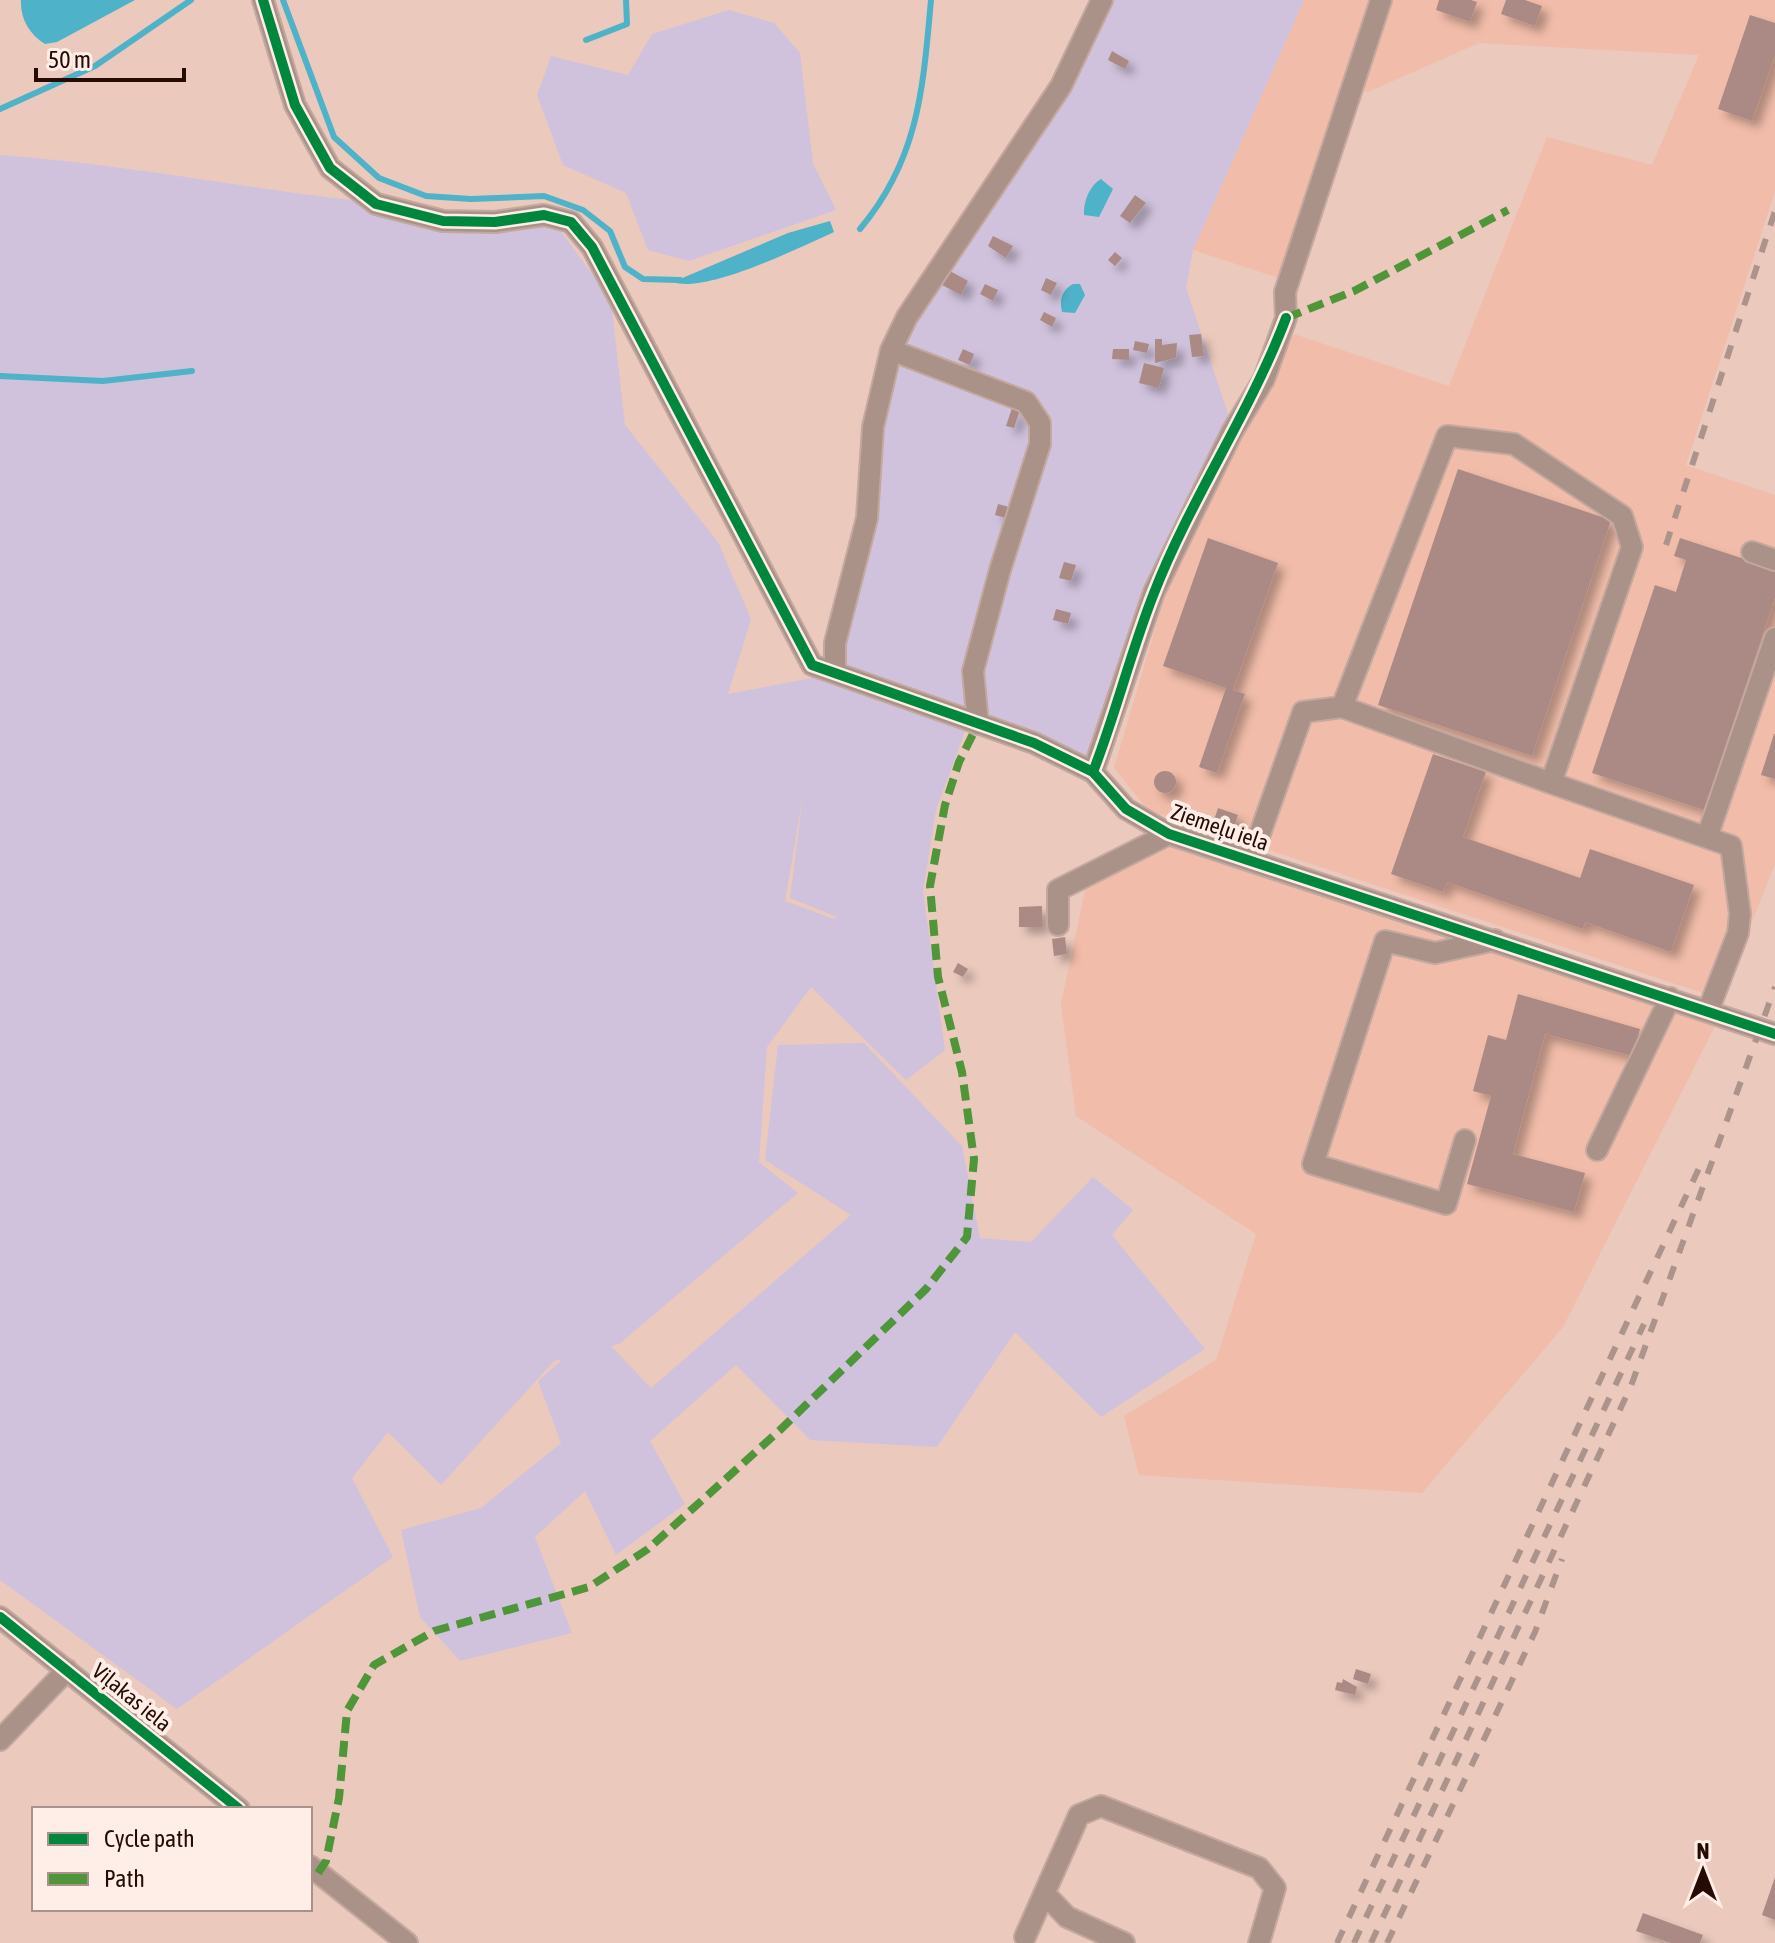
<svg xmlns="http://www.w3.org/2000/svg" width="1775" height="1943" viewBox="0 0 1775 1943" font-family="'Asap Condensed',sans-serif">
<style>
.built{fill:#f1bca9}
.green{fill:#d0c2dc;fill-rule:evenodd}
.water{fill:#4eb2c8}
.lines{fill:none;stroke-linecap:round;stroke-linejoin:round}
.stream{stroke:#4eb2c8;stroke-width:6}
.building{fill:#ab8a85;filter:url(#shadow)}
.minor-casing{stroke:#c4a89f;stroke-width:24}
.minor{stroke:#aa9289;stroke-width:20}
.rail{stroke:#ac938b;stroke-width:6;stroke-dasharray:14 14;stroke-linecap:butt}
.quiet{stroke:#4e9639;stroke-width:8;stroke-dasharray:16 8;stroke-linecap:butt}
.cycleway-casing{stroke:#ffeee8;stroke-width:15}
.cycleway{stroke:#00873e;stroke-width:10}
.labels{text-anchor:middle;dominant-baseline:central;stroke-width:8;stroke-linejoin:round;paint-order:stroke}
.street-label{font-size:22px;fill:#260b02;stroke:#ffeee8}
</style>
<defs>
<filter id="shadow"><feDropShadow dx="7" dy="7" stdDeviation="4" flood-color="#0004"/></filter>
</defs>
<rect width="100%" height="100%" fill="#ebc9bd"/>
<path class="built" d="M1304 0H1775V191L1686 465 1775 495V864L1721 999 1148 810 1114 768 1172 572 1294 334 1449 386 1547 137 1652 165 1699 55 1479 43 1368 92 1343 84 1279 278 1193 250Z
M1171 847 1715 1026 1563 1327 1422 1493 1139 1475 1124 1416 1216 1360 1256 1234 1076 1116 1061 1004 1086 886Z"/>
<path class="green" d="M1096 0H1304L1193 250 1186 288 1229 417 1162 552 1089 759 967 726 936 810 923 891 945 1050 906 1080 811 987 767 1047 759 1162 798 1193 619 1344 611 1346 651 1388 851 1215 765 1160 778 1045 864 1043 962 1146 980 1238 1031 1242 1093 1177 1133 1210 1112 1235 1205 1349 1101 1417 1015 1332 937 1447 810 1440 736 1365 650 1441 685 1504 616 1555 585 1491 535 1537 572 1633 460 1661 420 1617 401 1530 481 1508 561 1443 538 1381 563 1359 554 1361 441 1485 388 1432 352 1478 393 1557 177 1709 0 1580V155C110 163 217 183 326 197 405 207 483 213 560 230L611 300 625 425 718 542 751 619 728 694 828 675 892 342 1051 94ZM803 796 790 898 837 917 834 919 785 901Z
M729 10 774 23 800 53 813 163 836 210 689 261 648 250 626 193 563 165 537 95 551 56 628 75 652 34Z"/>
<path class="water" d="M21 0H135L57 42 45 44C29 34 20 18 21 0Z
M1101 179 1113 189 1099 217 1084 215C1083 202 1090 185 1101 179Z
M830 221 834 232C801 247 705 294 673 282L788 233Z
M1073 284H1080L1085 295 1075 313 1062 312C1059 300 1062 290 1073 284Z"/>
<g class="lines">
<path class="stream" d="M283 0 334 137 379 178 426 196 471 199 544 196 583 210 610 231 625 267 643 279 680 280
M586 40 627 24 626 0
M0 109 95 66 191 0
M860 229C919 159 923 88 931 0
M0 376 103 381 192 371"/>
</g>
<path class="building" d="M1439 0H1471L1477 2 1470 22 1436 10Z
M1506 0H1525L1542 6 1535 26 1501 14Z
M1750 15 1775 23V55L1752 121 1718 109Z
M1112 51 1129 61 1125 69 1108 60Z
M1135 195 1146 203 1130 223 1120 216Z
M993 236 1013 246 1006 258 988 246Z
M1115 252 1122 258 1115 266 1108 260Z
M950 271 968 281 961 295 942 285Z
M1046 278 1057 283 1051 295 1041 290Z
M985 284 998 290 993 301 980 294Z
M1044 312 1056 318 1052 327 1040 320Z
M1201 334 1204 356 1192 357 1189 335Z
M1155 339H1162V345L1177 343 1176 358 1155 363Z
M1135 341 1149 344 1147 353 1133 350Z
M963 349 974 354 970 365 958 360Z
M1113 349H1129V360L1112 359Z
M1144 363 1164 368 1159 388 1139 383Z
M1012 408 1020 410 1014 428 1006 426Z
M1458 469 1611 520 1532 756 1378 705Z
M998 504 1009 507 1006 518 995 515Z
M1208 538 1278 563 1233 690 1245 694 1217 773 1199 767 1226 688 1163 666Z
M1680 538 1775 569V598L1704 810 1592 773 1655 585 1676 592 1686 560 1674 556Z
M1064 562 1076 565 1071 581 1059 578Z
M1056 609 1071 613 1068 624 1053 620Z
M1774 734H1775V779L1761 775Z
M1433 754 1486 772 1463 837 1580 878 1590 849 1694 885 1671 952 1585 922 1583 929 1447 882 1443 892 1391 874Z
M1154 782a11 11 0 1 1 22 0a11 11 0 1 1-22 0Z
M1218 808 1238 815 1231 836 1211 829Z
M1042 906V927H1019V907Z
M1065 937 1067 954 1054 956 1052 939Z
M958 963 968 969 963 977 953 972Z
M1518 994 1640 1029 1633 1056 1545 1034 1513 1154 1585 1173 1574 1212 1467 1184 1491 1096 1473 1091 1488 1035 1506 1040Z
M1356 1669 1371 1674 1368 1684 1353 1679Z
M1343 1679 1357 1687 1355 1695 1335 1690 1337 1682 1342 1683Z
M1775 1877V1920L1762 1915Z
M1643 1913 1703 1935 1700 1943H1671L1636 1931Z"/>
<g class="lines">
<g class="minor-casing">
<path id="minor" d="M263 0 295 105 330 168 376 204 443 221 495 222 544 215 571 222 592 247 812 665 1034 743 1093 772
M1381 0 1285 292 1286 318 1264 379 1232 432 1154 592 1093 772 1126 809 1169 834 1775 1034
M891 350 1026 402 1040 423V444L1000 570 973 671 978 724
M1752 552 1775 560
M835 672V643L867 518 873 427 891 350 907 317 1061 86 1102 0
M1551 783 1731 846 1740 914 1738 933 1708 1011
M1707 837 1775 638
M1251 859 1303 712 1342 707 1447 436 1514 444 1622 516 1632 547 1551 783 1342 707
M1058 925V890L1169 834
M1465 1140 1446 1204 1313 1164 1385 941 1435 953 1495 940
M1597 1150 1670 998
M0 1617 239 1809
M0 1740 67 1670
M310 1866 407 1943
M1045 1894 1067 1917 1124 1943
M1025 1937 1079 1815 1101 1806 1259 1868 1275 1888 1259 1943"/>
</g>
<use href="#minor" class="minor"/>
<path class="rail" d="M1666 545 1775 211
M1337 1943 1701 1164
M1354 1943 1644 1324
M1371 1943 1631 1386 1775 987
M1387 1943 1535 1632 1562 1559"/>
<path class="quiet" d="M1286 318 1354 291 1508 210
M318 1873 326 1861 339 1798 347 1711 374 1665 434 1631 589 1587 648 1549 780 1430 926 1289 967 1237 974 1159 962 1072 938 977 930 886 945 805 959 762 978 724"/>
<g class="cycleway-casing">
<path id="cycleway" d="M263 0 295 105 330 168 376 204 443 221 495 222 544 215 571 222 592 247 812 665 1034 743 1093 772
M1286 318C1250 413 1191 498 1154 593 1131 651 1116 713 1093 772L1126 809 1169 834 1775 1034
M0 1617 239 1809"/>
</g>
<use href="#cycleway" class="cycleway"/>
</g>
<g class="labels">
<g class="street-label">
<text transform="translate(1220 827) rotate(19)">Ziemeļu iela</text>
<text transform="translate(132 1697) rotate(39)">Viļakas iela</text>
</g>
</g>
<rect x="32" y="1807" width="280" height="104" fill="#ffeee8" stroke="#a8938c" stroke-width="2"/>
<rect x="48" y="1833" width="40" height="12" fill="#00873e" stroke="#a8938c" stroke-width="2"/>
<text x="104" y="1847" font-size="24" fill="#260b02">Cycle path</text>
<rect x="48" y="1873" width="40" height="12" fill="#4e9639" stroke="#a8938c" stroke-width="2"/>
<text x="104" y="1887" font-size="24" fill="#260b02">Path</text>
<g transform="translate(1703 1871)" stroke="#ffeee8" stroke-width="6" paint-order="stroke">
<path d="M0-6L14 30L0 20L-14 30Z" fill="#260b02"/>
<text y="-12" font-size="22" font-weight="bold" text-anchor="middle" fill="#260b02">N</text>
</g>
<path d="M36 68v12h148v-12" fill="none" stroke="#260b02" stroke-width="4"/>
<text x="48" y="68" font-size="24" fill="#260b02" stroke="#ffeee8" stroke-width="6" paint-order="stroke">50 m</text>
</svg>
